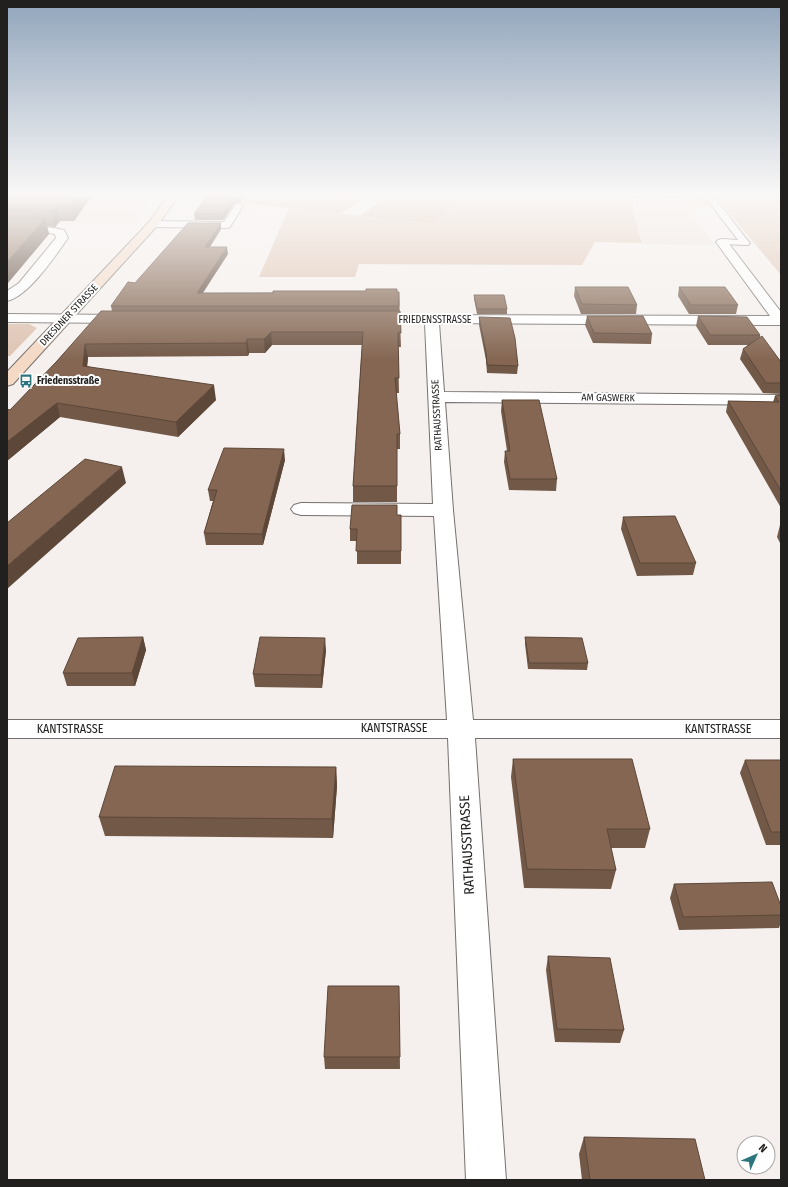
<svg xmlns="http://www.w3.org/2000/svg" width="788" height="1187" viewBox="0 0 788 1187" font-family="'Fira Sans Condensed',sans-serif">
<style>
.built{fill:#eee2da}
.green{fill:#dec3b1}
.forest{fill:#d4b29c}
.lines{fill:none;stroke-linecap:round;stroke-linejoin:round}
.lane-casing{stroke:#75706e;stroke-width:2}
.street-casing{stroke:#75706e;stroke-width:2}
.secondary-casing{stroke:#75706e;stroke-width:2}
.lane{fill:#fff;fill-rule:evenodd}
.street{fill:#fff;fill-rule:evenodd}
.secondary{fill:#f4d9c5;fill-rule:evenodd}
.wall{fill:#725847}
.shaded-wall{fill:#5c4739}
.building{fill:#846652;stroke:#5c4739}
.labels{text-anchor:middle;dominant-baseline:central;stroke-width:4;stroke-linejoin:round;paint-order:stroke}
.far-street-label{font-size:10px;fill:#22201f;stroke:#fff}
.far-poi-label{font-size:10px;font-weight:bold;fill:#22201f;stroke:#fff;text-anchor:start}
.street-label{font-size:12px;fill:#22201f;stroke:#fff}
.near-street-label{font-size:14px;fill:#22201f;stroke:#fff}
</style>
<rect width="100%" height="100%" fill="#f5f0ed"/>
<path class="built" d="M7 193H158L134 223 7 224Z
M646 197 665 198 684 201 687 204 710 205 713 207 689 209 714 245 643 244 633 211V198Z"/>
<path class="green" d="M470 193H702L710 205 687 204C678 195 645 197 633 198V211L642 243 595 242 582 265 359 264 355 277H259L289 208 434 224Z
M713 193H781V275L715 196Z
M7 324H29L37 328 10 356H7Z"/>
<path class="forest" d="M192 193H316L363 199 340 214 190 196Z
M392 193H470L434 224 360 216Z"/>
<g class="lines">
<g class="lane-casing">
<path id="lane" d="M702 193H711L748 241 750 243 748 245 719 244 717 242 722 239 738 240Z
M239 203 243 206 230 227 227 228 153 227 148 224 153 221 224 222 236 204Z"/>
</g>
<g class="street-casing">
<path id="street" d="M7 226C26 226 45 225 64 230L68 238C55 256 29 296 7 301V291L19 283 56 238 55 234 44 232H7Z
M722 239 726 240 781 312V325L439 323 444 392 781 395V405L445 402 453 510 473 720H781V738H475L506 1180H466L448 738H7V720H447L434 516 301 515 294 513 291 509 294 505 301 503 433 504 425 323H369L364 322 362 319 364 316 369 315 770 316 716 242 718 240Z
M7 314 123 315 128 316 130 319 128 322 123 323 7 322Z"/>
</g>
<g class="secondary-casing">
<path id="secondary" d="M170 193H181L157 226 13 384 7 386V372L149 222Z"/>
</g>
<use href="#lane" class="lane"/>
<use href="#street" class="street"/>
<use href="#secondary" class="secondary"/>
</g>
<path class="wall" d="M94 193 74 221H60L55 227 47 226 49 234 7 284V196Z
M207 193H245L240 202 235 203 223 220H195L194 214 207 196Z
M221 229 210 247 228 254 203 293 399 292 401 347H398L399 393H396L400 434V449H397V502H353V486L362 345H272L265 353H249L248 356 88 357 87 366 216 400 178 437 60 417 7 461V409L10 410 112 311 111 306 135 283Z
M575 287 637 305 636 314H581L574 296Z
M679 287 738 305 736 314H689L678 296Z
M474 295 507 309V314H477L474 299Z
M587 316 652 334 651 344 593 343 585 325Z
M698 316 760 335V337L781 362V394L763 393 740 359 743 349 748 345H708L696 326Z
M479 317 518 366 517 374 487 373 486 360 479 325Z
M781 395V508L726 412 728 401 773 402 775 396Z
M502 400 557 479 556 491 509 490 504 462 505 451H507L501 411Z
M285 460 263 545H206L204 533 213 501H210L208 490Z
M397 515H401V564H357V541H350V529Z
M623 517 696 563 693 575 637 576 621 529Z
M780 525H781V545L777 537Z
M143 637 146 650 135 686H67L63 673Z
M525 637 588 663 587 670 528 669 525 644Z
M326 650 322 688 255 687 253 674Z
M513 759 650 829 645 848H611L616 870 611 889 524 888 511 777Z
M745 760H781V845H766L740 773Z
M336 767 337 786 333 838 105 836 99 817Z
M674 884 781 906V922L779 928 679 930 670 898Z
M548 956 624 1030 620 1043 555 1042 546 970Z
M399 986 400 1069H325L324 1057Z
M584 1137 705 1180H582L579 1154Z"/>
<path class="shaded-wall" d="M80 193H94L74 221 71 206Z
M240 193H245L240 202 235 203 223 220V214L234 197Z
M57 206 60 221 55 227 52 211Z
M45 219 49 234 7 284V262Z
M221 223V229L206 253 205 247Z
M227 247 228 254 198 299 197 293Z
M271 332 272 345 265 353 264 339Z
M247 339 249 353 248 356 246 343Z
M85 344 88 357 86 380 83 366Z
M214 385 216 400 178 437 176 422Z
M57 403 60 417 7 461V442Z
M284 449 285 460 263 545 262 534Z
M122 467 126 483 7 589V566Z
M143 637 146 650 135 686 132 673Z
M325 638 326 650 322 688 321 675Z
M336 767 337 786 333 838 332 819Z"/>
<path class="building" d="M29 193H80L71 206H57L52 211 32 209H7V196L27 195Z
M207 193H240L239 196 234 197 223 214H194L207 196Z
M7 218 45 219 7 262Z
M188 223H221L205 247H227L197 293H273V291H366V289H397V292H399V306H111L128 282 135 283Z
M575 287H628L637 305 582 304Z
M679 287H725L738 305H691Z
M474 295H504L507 309H477Z
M101 311H400L401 333H398L399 378H395L400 434H397V486H353L363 332H271L264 339H247L246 343 85 344 83 366 214 385 176 422 57 403 7 442V409L10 410 57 361Z
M587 316H643L652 334 594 333Z
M698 316 747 317 760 335H710Z
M479 317 510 318 515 338 518 366 487 365 486 352Z
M762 336 781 362V383H766L743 349Z
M781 395V491L728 401 779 402 775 396Z
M502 400H539L557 479H510L505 451H510Z
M224 448 284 449 262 534 204 533 217 490H208Z
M85 459 122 467 7 566V523Z
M352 505H397V515H401V551H356L357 529H350Z
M675 516 696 563H640L623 517Z
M143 637 132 673H63L78 638Z
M260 637 325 638 321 675 253 674Z
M525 637 582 638 588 663H529Z
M513 759H632L650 829H607L616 870 527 869Z
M745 760H781V832H771Z
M115 766 336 767 332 819 99 817Z
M772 882 781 906V915L683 917 674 884Z
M548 956 610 958 624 1030 557 1029Z
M328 986H399L400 1057H324Z
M584 1137 695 1139 705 1180H590Z"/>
<linearGradient id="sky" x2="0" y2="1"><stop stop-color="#91a5bc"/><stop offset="0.54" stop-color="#faf8f7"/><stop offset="1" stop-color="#faf8f7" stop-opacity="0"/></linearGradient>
<rect width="788" height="360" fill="url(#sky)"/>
<defs>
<g id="bus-bare" transform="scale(1.08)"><path d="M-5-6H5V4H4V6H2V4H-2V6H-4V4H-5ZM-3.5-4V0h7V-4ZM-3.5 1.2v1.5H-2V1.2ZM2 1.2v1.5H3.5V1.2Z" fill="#2c757d" stroke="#fff" stroke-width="2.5" paint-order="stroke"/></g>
</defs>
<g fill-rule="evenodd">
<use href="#bus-bare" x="26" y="381"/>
</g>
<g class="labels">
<g class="far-street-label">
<text transform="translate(69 315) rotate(-47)">DRESDNER STRASSE</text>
<text x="435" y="320">FRIEDENSSTRASSE</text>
<text transform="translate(608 398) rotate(1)">AM GASWERK</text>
<text transform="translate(437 415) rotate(-93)">RATHAUSSTRASSE</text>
</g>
<g class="far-poi-label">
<text x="37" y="381">Friedensstraße</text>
</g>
<g class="street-label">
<text x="394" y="728">KANTSTRASSE</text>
<text x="70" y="729">KANTSTRASSE</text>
<text x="718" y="729">KANTSTRASSE</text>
</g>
<g class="near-street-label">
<text transform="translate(467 845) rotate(-93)">RATHAUSSTRASSE</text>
</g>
</g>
<rect width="788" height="1187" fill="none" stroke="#22201f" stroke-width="16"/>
<g transform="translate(756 1155) rotate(45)"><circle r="19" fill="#ffffff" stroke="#a7a6a5"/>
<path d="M0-3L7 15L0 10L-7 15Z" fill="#2c757d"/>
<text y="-6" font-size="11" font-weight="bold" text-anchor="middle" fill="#22201f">N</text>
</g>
</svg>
